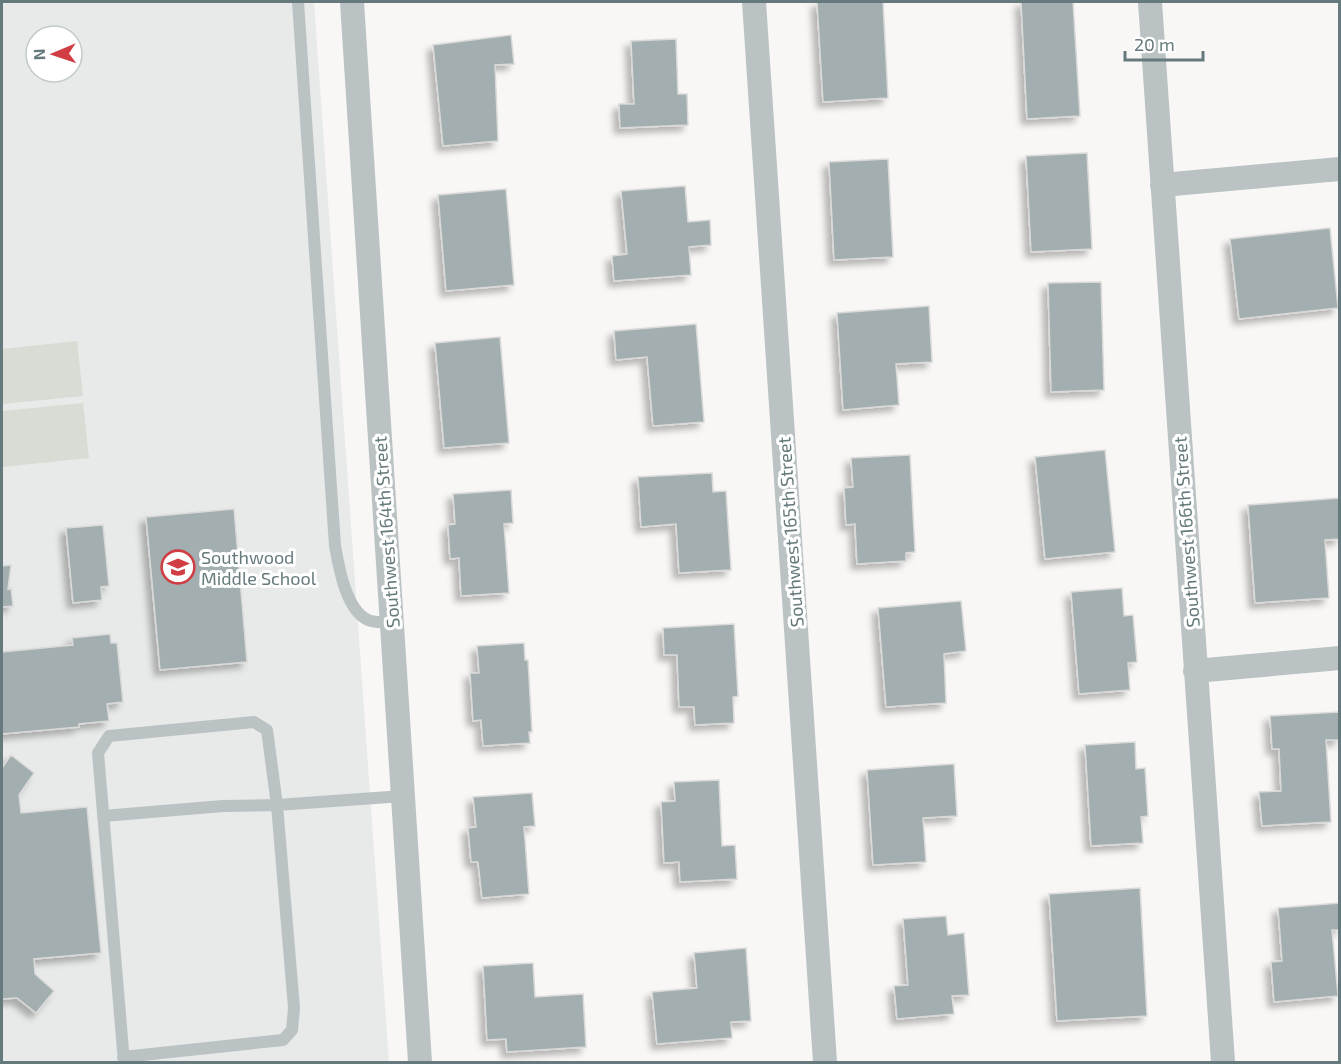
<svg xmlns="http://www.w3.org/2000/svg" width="1341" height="1064" viewBox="0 0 1341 1064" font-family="'Exo 2',sans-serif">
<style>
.built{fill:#e8e9e9;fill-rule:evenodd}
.green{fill:#d9dcd5}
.building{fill:#a2aeb0;stroke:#d9d9d8;stroke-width:1.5;filter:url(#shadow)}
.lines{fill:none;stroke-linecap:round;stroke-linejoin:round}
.service{stroke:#bbc2c3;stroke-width:12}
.minor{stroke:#bbc2c3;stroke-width:24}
.labels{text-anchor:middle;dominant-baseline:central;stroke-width:6;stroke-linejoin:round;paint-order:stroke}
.street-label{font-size:18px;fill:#667a7d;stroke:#fff}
.poi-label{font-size:18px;fill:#667a7d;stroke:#fff;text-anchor:start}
</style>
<defs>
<filter id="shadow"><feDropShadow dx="-5.5" dy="5.5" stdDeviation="3" flood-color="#0004"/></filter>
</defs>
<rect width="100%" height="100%" fill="#f8f7f5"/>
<path class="built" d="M2 2H314L389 1062H2ZM36 36H72V72H36Z"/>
<path class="green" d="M77 341 83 396 2 404V349Z
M83 403 89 458 2 467V411Z"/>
<path class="building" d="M817 2H883L888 98 823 102Z
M1021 2H1073L1080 116 1027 119Z
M511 35 514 64 495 65 498 141 443 146 433 45Z
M676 39 678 94H687L688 125 620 128 619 104H634L631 41Z
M1087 153 1092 249 1031 252 1026 156Z
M888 159 893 257 834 260 829 162Z
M685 186 688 222 710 220 711 245 689 247 691 275 614 281 612 256 627 254 621 191Z
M506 189 514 285 446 291 438 195Z
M1330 228 1338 308 1239 319 1230 239Z
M1101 282 1104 390 1051 392 1048 283Z
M929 306 932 362 896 364 899 405 843 410 837 313Z
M696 324 704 422 653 426 647 357 616 360 614 331Z
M500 337 509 443 444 448 435 343Z
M1105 450 1115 552 1045 559 1035 457Z
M910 455 915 552 906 553V561L857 564 855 524 846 525 844 488 853 487 851 458Z
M712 473 713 492 726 491 731 570 679 573 676 524 641 527 638 477Z
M511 490 513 523 504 524 509 593 461 596 459 558 450 559 448 525 455 524 453 494Z
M1340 498V539L1325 540 1329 598 1255 603 1248 505Z
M234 509 247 662 160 670 146 517Z
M103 525 109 586 101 587 102 600 73 603 66 528Z
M11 565 8 589 11 588 13 606 2 607V566Z
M1122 588 1124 616 1133 615 1137 662 1128 663 1130 690 1079 694 1071 592Z
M961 601 966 651 944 654 946 703 886 707 878 608Z
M734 624 738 696 733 697 734 723 695 725 694 707H679L677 655H664L663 628Z
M110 634 111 643H117L123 702 107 704 109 721 79 724V727L2 734V652L73 645 72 638Z
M524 643 525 660H528L532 732H529L530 743 483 746 481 720 473 721 470 673H479L477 646Z
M1339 712 1340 740H1326L1331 822 1262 826 1259 792 1281 791 1279 749H1272L1270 716Z
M1135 742 1136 769 1145 768 1148 816 1141 817 1143 843 1091 846 1085 745Z
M11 755 34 773 19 795 21 813 87 807 101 953 34 959 35 974 54 991 36 1013 17 998 2 999V768Z
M954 764 957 816 923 818 926 862 873 865 867 770Z
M719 780 722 846 735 845 737 879 680 882 679 862 664 863 661 802 675 801 674 782Z
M532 793 535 826 524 827 529 894 482 898 478 862H471L468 828 476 827 473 797Z
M1140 888 1147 1016 1057 1021 1049 894Z
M1340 903V930H1332L1338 996 1274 1002 1271 962 1282 961 1278 908Z
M946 916 948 935 964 933 969 995 952 996 954 1014 897 1019 894 986 908 985 903 919Z
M746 948 751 1021 731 1022 732 1038 657 1044 652 992 697 988 694 953Z
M533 963 535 997 583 994 586 1047 507 1052 506 1039 487 1040 483 966Z"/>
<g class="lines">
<path class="service" d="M298 2 335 546C339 568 346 610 368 620 375 623 384 622 392 623
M103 816 223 806 277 805 294 1008 292 1030 283 1040 123 1057
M124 1062 98 753 109 736 254 722 267 730 277 805 403 796"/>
<path class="minor" d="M352 2 420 1062
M754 2 825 1062
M1150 2 1223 1062
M1162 185 1340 169
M1195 671 1340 658"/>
</g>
<defs>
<g id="school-ring" transform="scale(1.725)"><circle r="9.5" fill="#fff" stroke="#d03d42" stroke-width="1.5"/><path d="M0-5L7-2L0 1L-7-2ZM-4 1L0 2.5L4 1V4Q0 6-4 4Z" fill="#d03d42"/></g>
</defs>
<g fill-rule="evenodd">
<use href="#school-ring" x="178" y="567"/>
</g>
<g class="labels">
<g class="street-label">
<text transform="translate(386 532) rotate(-94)">Southwest 164th Street</text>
<text transform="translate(790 532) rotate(-94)">Southwest 165th Street</text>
<text transform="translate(1186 532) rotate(-94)">Southwest 166th Street</text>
</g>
<g class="poi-label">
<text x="201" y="557">Southwood<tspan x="201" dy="21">Middle School</tspan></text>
</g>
</g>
<rect width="1341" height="1064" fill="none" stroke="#667a7d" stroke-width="6"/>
<g transform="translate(54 54) rotate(268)"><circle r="28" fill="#ffffff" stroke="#c2cacb" stroke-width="1.5"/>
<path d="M0-4.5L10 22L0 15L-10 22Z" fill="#d03d42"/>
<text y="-9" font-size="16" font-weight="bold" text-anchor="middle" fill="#667a7d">N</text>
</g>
<path d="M1125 51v9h78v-9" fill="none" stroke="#667a7d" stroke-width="3"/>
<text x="1134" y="51" font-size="18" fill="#667a7d" stroke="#ffffff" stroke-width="4.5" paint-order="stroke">20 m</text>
</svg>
